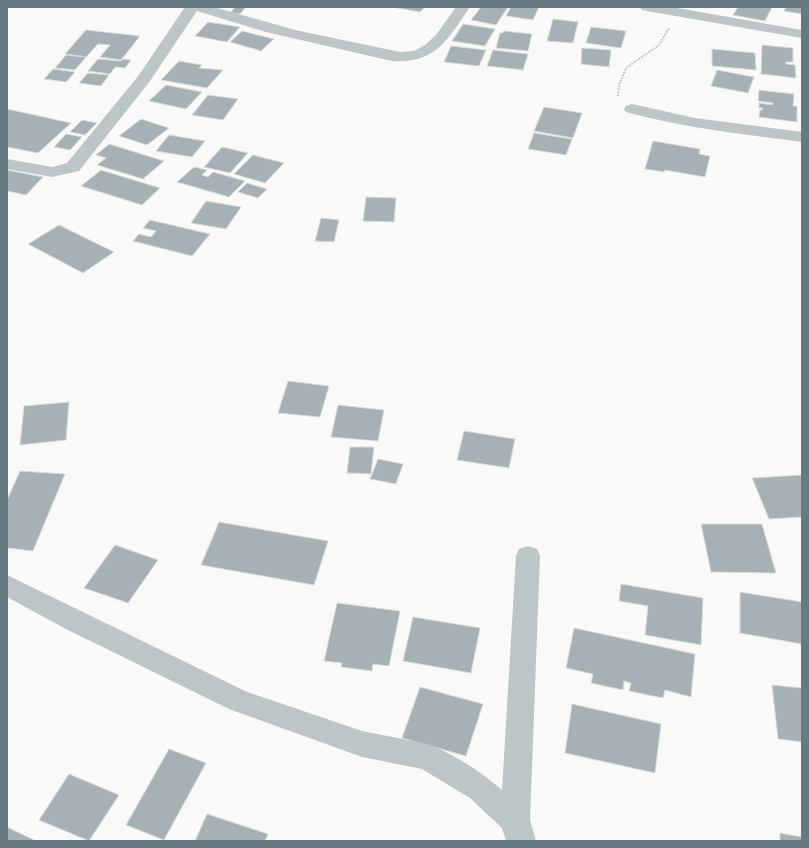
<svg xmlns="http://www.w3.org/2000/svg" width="809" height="848" viewBox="0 0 809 848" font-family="'Noto Sans',sans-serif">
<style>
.building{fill:#a5b1b4;stroke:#dbdbd9}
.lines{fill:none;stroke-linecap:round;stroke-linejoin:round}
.path{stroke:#b9bebf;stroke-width:2;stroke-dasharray:1.5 1.5;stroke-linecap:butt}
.street{fill:#bec5c7;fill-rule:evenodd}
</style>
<rect width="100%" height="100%" fill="#f9f9f7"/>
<path class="building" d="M235 7H246L240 14 230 13Z
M392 7H425L420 12Z
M481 7H508L496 25 471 20Z
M511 7H539L533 20 506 16Z
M738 7H772L765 21 733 15Z
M786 7H802V14L784 11Z
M553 19 578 22 573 43 547 41Z
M208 22 240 27 227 42 195 36Z
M463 24 495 29 485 46 452 41Z
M591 27 626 31 621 48 586 43Z
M86 30 140 36 121 60 100 57 110 45 98 44 86 57 65 54Z
M242 31 274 39 261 51 230 42Z
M504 31 532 34 528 51 496 48 500 33H503Z
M762 45 793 48V62H786V64L795 65 796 78 761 74Z
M451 46 486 50 479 66 444 62Z
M582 48 611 50 609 67 581 64Z
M712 49 755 53 756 70 712 66Z
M493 50 528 54 523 70 487 66Z
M66 55 86 57 75 70 55 68Z
M98 59 121 61 123 59 131 60 125 68 115 67 110 74 88 71Z
M179 61 202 65 199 68 223 70 207 88 161 80Z
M53 69 75 72 66 82 44 79Z
M717 70 754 77 748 93 711 86Z
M88 73 109 75 101 86 79 83Z
M166 85 202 92 186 109 149 101Z
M759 90 794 94 793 106H797V122L759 117 760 110H762L763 108H759V103L773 105V103L758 101Z
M208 95 238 99 223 120 192 115Z
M544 107 582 113 573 138 534 131Z
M7 109 71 123 38 153 7 147Z
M141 119 169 128 147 145 119 136Z
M82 120 97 123 85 135 70 132Z
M534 133 572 139 566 155 528 149Z
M66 134 82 137 70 150 54 147Z
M169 135 205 141 192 157 156 151Z
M653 141 700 149 699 154 710 156 705 177 665 170 664 172 645 169Z
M109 144 164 161 143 179 97 165 106 158 96 155Z
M222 147 248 153 230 173 204 167Z
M253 155 284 163 265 183 234 174Z
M194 167 207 170 202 175 208 177 213 172 245 181 229 197 177 182Z
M7 170 43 177 26 195 7 191Z
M101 170 160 188 142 205 81 186Z
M247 183 267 189 258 198 238 192Z
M366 197 396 198 394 222 363 221Z
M206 201 241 207 226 229 191 223Z
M321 218 339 220 334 242 315 241Z
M150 220 210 234 192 256 133 241 139 234 151 237 156 231 143 228Z
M59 225 114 252 83 273 28 244Z
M288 381 329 386 320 417 278 413Z
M69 402 66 440 20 445 24 406Z
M338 405 384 410 378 441 331 437Z
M464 431 515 439 509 468 457 460Z
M350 447H374L371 474 347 473Z
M378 459 403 464 396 484 370 479Z
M20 471 65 474 33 551 7 548V500Z
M802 475V517L769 519 752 478Z
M219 522 328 541 314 585 201 565Z
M701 524H762L776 573 711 572Z
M115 545 158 560 128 603 84 588Z
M621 584 703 598 701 645 645 635 648 606 619 601Z
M740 592 802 602V644L740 633Z
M337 603 400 611 389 666 373 664 372 671 341 667 342 663 324 661Z
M413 617 480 628 471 673 403 661Z
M574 628 695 654 691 697 665 690 663 698 629 691 631 683 624 681 623 690 591 683 593 674 566 668Z
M772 685 802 688V742L778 739Z
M420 687 483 704 466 756 402 738Z
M572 704 661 724 655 773 565 753Z
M169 749 206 763 164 840 126 825Z
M69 774 119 795 89 841 39 820Z
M207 814 268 834 265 841H195Z
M7 827 36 841H7Z
M780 833 802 837V841H780Z"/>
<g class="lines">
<path class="path" d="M618 96 619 85 626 68 659 45 669 28"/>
<path class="street" d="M185 7H214L295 30 400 52 414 51 425 45 436 35 456 7H470C448 39 436 64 392 61L266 32 197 11 150 81 79 171 52 177 7 169V159L52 167 67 163 139 75Z
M640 7H672L802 30V38L647 11 642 10Z
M632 104 695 118 802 132V142C743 134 684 128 626 112L624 109 626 106Z
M528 546 537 549 540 556 530 820 536 841H506L502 828 470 798 422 769 362 757 229 709 66 629 7 597V575L247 692 362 731 428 744C454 754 481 772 502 790L516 556 519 549Z"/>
</g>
<rect width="809" height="848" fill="none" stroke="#667a81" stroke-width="16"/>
</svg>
